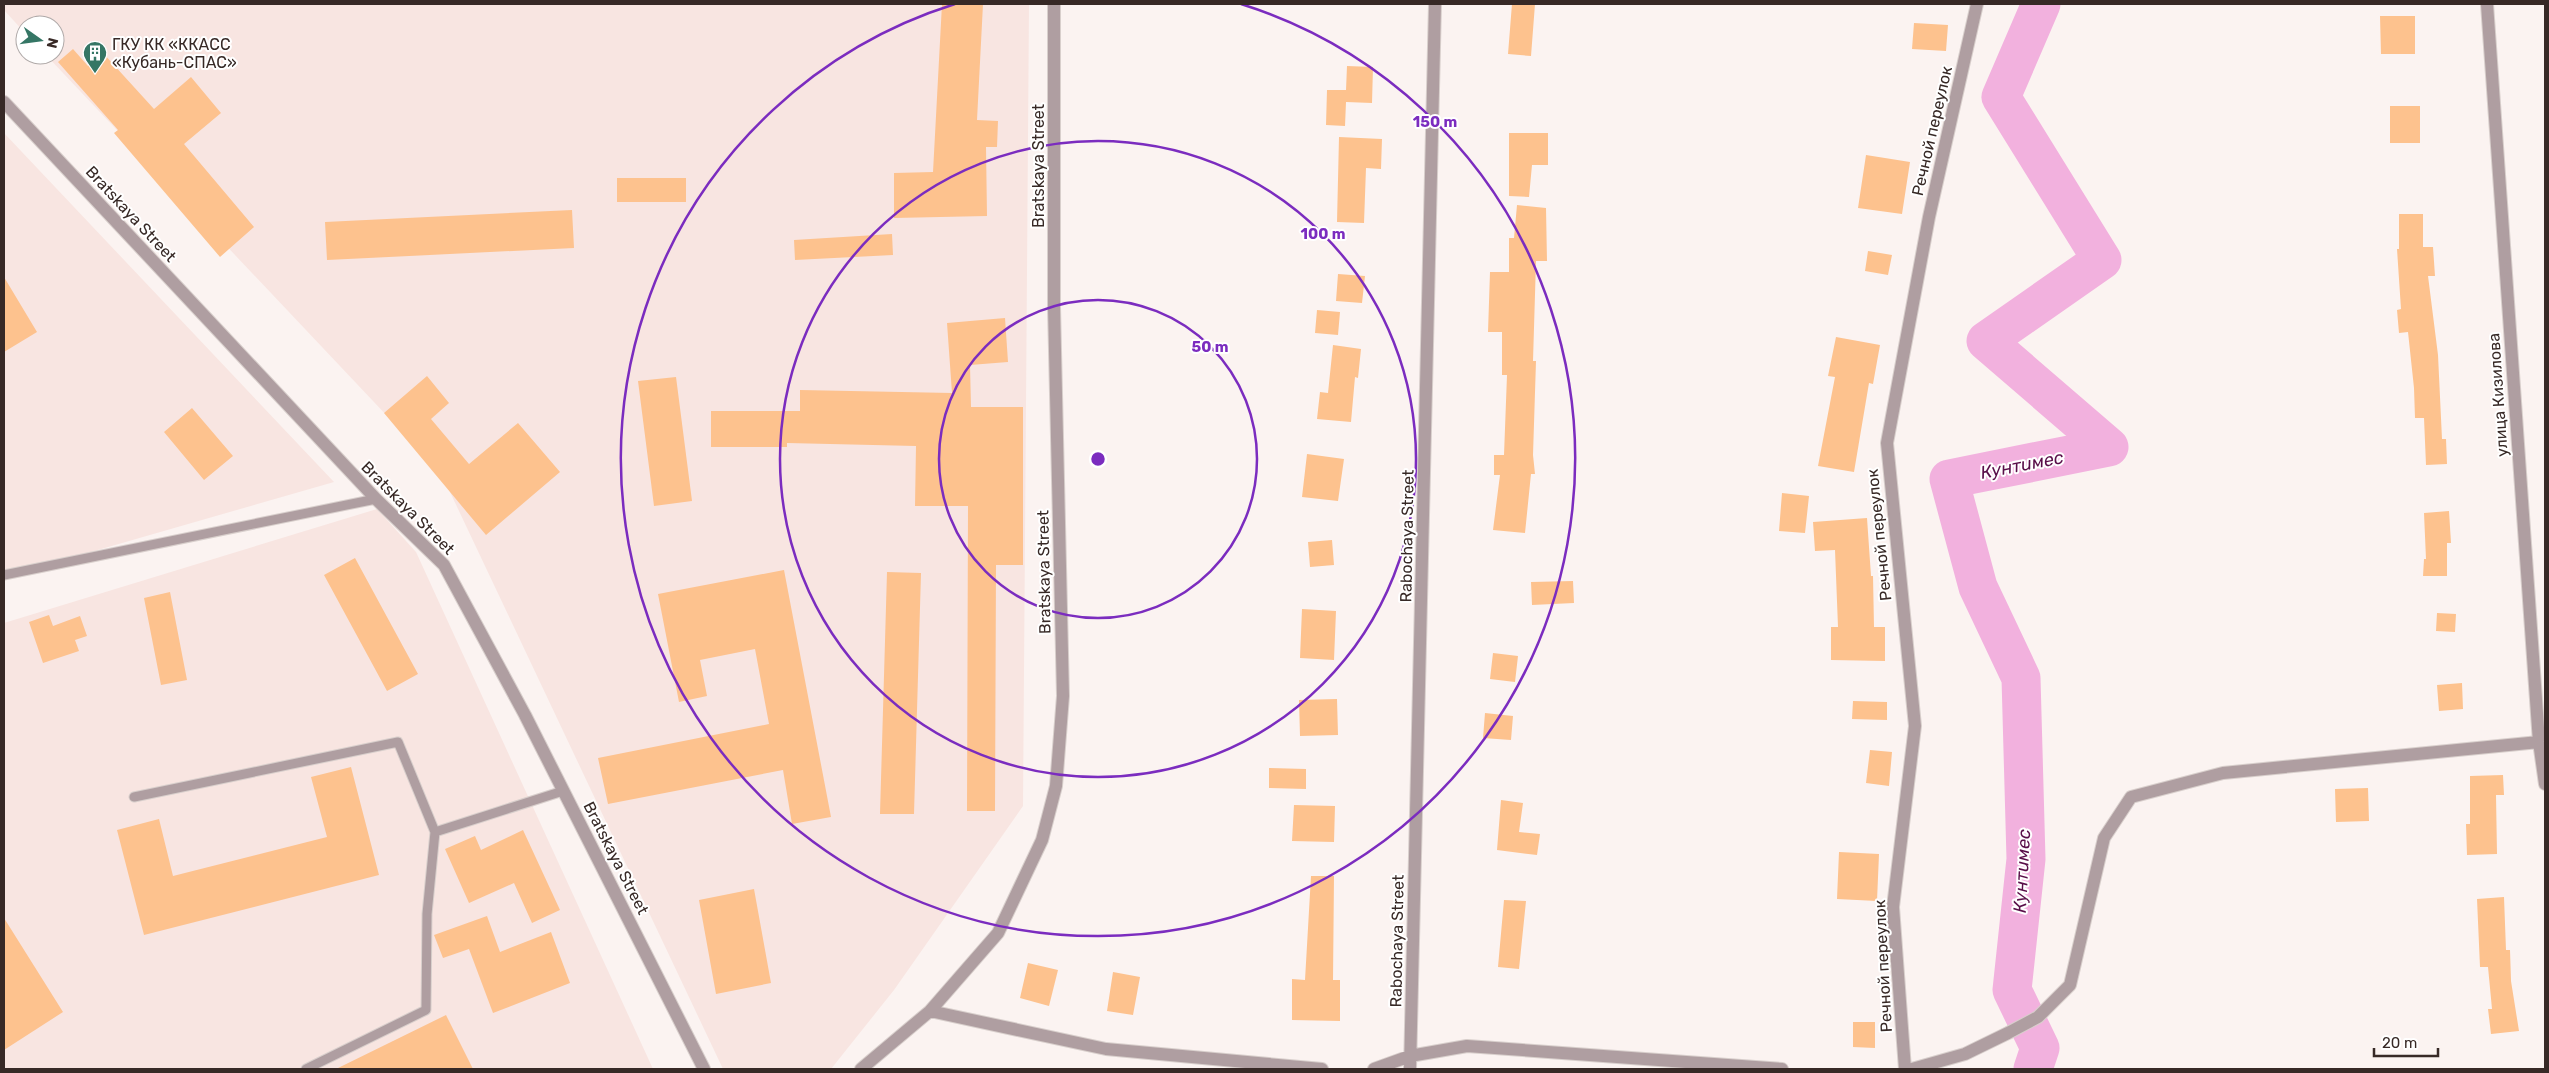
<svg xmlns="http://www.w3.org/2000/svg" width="2549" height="1073" viewBox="0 0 2549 1073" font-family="Rubik,sans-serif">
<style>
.built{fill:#f8e5e1}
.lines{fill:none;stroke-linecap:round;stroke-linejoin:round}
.river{stroke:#f2b1de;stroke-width:39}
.building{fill:#fdc28e}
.service-casing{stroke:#d8cfcc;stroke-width:11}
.minor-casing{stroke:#d8cfcc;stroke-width:14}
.service{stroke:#af9ea1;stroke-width:9}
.minor{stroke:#af9ea1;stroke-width:12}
.ring{fill:none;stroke:#7b2cbf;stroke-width:2.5}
.labels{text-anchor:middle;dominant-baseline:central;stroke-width:4;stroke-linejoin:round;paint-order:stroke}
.poi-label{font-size:16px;fill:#372926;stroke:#fff;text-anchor:start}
.street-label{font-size:16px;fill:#372926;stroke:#fff}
.water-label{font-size:18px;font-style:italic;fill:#590e49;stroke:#fff}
.centre{fill:#7b2cbf;stroke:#fff;stroke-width:2.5}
.ring-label{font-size:15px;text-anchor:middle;font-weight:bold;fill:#7b2cbf;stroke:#fff;stroke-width:4;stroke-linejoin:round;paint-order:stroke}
</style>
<rect width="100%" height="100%" fill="#fbf3f1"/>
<path class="built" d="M4 4H1029L1023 806 894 990 831 1069H723L441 473 46 55H55V25H25V33L4 10Z
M4 133 334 482 4 577Z
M377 509 416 552 653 1069H4V623Z"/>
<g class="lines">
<path class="river" d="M2033 1069 2040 1048 2012 990 2026 859 2021 678 1978 587 1949 479 2109 447 1986 341 2102 260 2001 97 2041 4"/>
</g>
<path class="building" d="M942 4H983L977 120 998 121 997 147H986L987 216 894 218V173L933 172Z
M1512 4H1535L1531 56 1508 54Z
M2380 16H2415V54H2381Z
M1914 23 1948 25 1946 51 1912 49Z
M73 49 88 66 103 53 154 109 191 77 221 113 184 144 254 227 220 257 114 133 118 130 58 62Z
M1347 66 1373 67 1372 103 1346 102 1345 126 1326 125 1327 90H1346Z
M2390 106H2420V143H2390Z
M1509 133H1548V165H1532L1529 197 1509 196Z
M1339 137 1382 139 1381 169 1366 168 1364 223 1337 222Z
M1866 155 1910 162 1902 214 1858 208Z
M617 178H686V202H617Z
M1517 205 1546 208 1547 261H1536L1533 361H1536L1533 455 1535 474H1531L1525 533 1493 530 1500 475H1494V455H1504L1507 375H1502V332H1488L1490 272H1509V238H1514Z
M572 210 574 248 327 260 325 222Z
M2399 214H2423V247H2433L2435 276H2428L2438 355 2442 439H2446L2447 464 2426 465 2424 418H2415L2414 388 2408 332 2399 333 2397 310 2401 309 2397 249H2399Z
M892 234 893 255 795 260 794 240Z
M1868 251 1892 255 1888 275 1865 271Z
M1338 274 1365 276 1362 303 1336 301Z
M4 277 37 332 4 352Z
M1317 310 1340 312 1338 335 1315 333Z
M1005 318 1008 362 970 365 971 407H1023V565H996L995 811H967L968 506H915L916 446 787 443V447H711V411H800V390L952 393 947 323Z
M1836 337 1880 345 1873 384 1869 383 1854 472 1818 466 1835 377 1828 376Z
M1333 345 1361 349 1358 378 1355 377 1351 422 1317 419 1320 392 1328 393Z
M427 376 449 403 431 419 469 464 518 423 560 472 486 535 384 413Z
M676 377 692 501 654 506 638 381Z
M192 408 233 456 204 480 164 432Z
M1307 454 1344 459 1338 501 1302 497Z
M1782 493 1809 496 1805 533 1779 531Z
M2449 511 2451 543H2447V576H2423L2424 559H2426L2424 513Z
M1867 518 1871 576H1873L1874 627H1885V661L1831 660V627H1838L1835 550 1815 551 1813 522Z
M1332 540 1334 565 1310 567 1308 542Z
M355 558 418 674 387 691 324 575Z
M784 570 831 817 792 824 783 770 608 804 598 758 769 724 755 649 700 660 707 696 679 702 658 594Z
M887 572 921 573 914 814H880Z
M1573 581 1574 603 1532 605 1531 582Z
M170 592 187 680 161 685 144 598Z
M1302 609 1336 611 1334 660 1300 658Z
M2437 613 2456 614 2455 632 2436 631Z
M49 615 53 626 80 616 87 636 75 640 79 651 43 663 29 622Z
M1493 653 1518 656 1515 682 1490 679Z
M2462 683 2463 709 2439 711 2437 685Z
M1337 699 1338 735 1300 736 1299 700Z
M1853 701 1887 702V720L1852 719Z
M1485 713 1513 716 1511 740 1483 738Z
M1870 750 1892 752 1889 786 1866 783Z
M351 767 379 875 144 935 117 830 159 819 173 876 327 837 311 777Z
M1269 768 1306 769V789L1269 788Z
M2503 775 2504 795H2496L2497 854 2467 855 2466 824H2470V776Z
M2368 788 2369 821 2336 822 2335 789Z
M1501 800 1523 803 1519 832 1540 834 1537 855 1497 850Z
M1294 805 1335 806 1334 842 1292 841Z
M523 830 560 910 532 923 514 883 469 903 445 849 475 836 481 850Z
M1839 852 1879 854 1877 901 1837 899Z
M1311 876H1334L1333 980H1340V1021L1292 1020V979L1305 980Z
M754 889 771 983 716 994 699 900Z
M2504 897 2506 950H2510L2511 981 2519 1031 2491 1034 2488 1009H2492L2488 967H2480L2477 899Z
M1504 900 1526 901 1519 969 1498 967Z
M487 916 500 952 551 932 570 983 493 1013 469 949 443 958 434 935Z
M4 918 63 1012 4 1050Z
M1028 963 1058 970 1049 1006 1020 998Z
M1113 972 1140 977 1133 1015 1107 1011Z
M446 1015 473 1069H336Z
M1853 1022H1875V1048L1853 1047Z"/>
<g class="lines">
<g class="service-casing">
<path id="service" d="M4 575 376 499
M134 797 398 742 435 832
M306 1069 426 1010 427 914 435 832 563 791"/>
</g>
<g class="minor-casing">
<path id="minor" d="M2487 4 2539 742 2545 784
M4 102 376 499 444 565 525 715 704 1069
M930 1011 1106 1049 1322 1069
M861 1069 930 1011 998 933 1042 840 1056 786 1063 696 1054 307V4
M1374 1069 1410 1056 1467 1046 1782 1069
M1410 1069 1435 4
M1905 1069 1893 907 1915 726 1887 443 1929 217 1977 4
M1912 1069 1965 1054 2008 1033 2038 1017 2070 985 2104 838 2131 797 2223 773 2539 742"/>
</g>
<use href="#service" class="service"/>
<use href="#minor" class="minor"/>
</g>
<g class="ring">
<circle cx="1098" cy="459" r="159"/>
<circle cx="1098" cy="459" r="318"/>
<path d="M1241 4A477 477 0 1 1 955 4"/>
</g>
<defs>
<g id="building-pin" transform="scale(1.25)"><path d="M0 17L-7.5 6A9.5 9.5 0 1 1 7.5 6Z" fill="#357665" stroke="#fff"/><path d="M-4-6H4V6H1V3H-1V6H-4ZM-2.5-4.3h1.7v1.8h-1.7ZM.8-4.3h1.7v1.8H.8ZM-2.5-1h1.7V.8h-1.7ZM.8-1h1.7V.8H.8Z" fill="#fff"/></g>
</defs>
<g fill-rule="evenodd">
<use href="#building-pin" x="95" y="53"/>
</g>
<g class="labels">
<g class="poi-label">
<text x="112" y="44">ГКУ КК «ККАСС<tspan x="112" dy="18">«Кубань-СПАС»</tspan></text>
</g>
<g class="street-label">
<text transform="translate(1932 131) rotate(-77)">Речной переулок</text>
<text transform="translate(1038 166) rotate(-90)">Bratskaya Street</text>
<text transform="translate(131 214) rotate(47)">Bratskaya Street</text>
<text transform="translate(2498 395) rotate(-94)">улица Кизилова</text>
<text transform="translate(408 508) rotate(45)">Bratskaya Street</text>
<text transform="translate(1879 535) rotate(-96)">Речной переулок</text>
<text transform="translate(1407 536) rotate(-89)">Rabochaya Street</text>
<text transform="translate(1044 572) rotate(-91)">Bratskaya Street</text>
<text transform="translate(616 858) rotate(63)">Bratskaya Street</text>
<text transform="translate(1397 941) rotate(-89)">Rabochaya Street</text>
<text transform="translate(1883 966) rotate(-93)">Речной переулок</text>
</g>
<g class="water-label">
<text transform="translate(2022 465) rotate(-11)">Кунтимес</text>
<text transform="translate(2022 871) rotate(-87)">Кунтимес</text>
</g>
</g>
<circle cx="1098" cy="459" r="8" class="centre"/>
<g class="ring-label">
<text x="1435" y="127">150 m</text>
<text x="1323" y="239">100 m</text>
<text x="1210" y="352">50 m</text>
</g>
<rect width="2549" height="1073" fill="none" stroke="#372926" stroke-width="10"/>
<g transform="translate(40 40) rotate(104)"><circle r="24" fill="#ffffff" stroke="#afa9a8"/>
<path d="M0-4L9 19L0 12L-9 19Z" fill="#357665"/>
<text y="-8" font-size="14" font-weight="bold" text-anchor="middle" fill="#372926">N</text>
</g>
<path d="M2374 1048v8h64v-8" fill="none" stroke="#372926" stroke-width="2.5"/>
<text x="2382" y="1048" font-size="15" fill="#372926" stroke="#ffffff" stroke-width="4" paint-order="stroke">20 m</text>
</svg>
